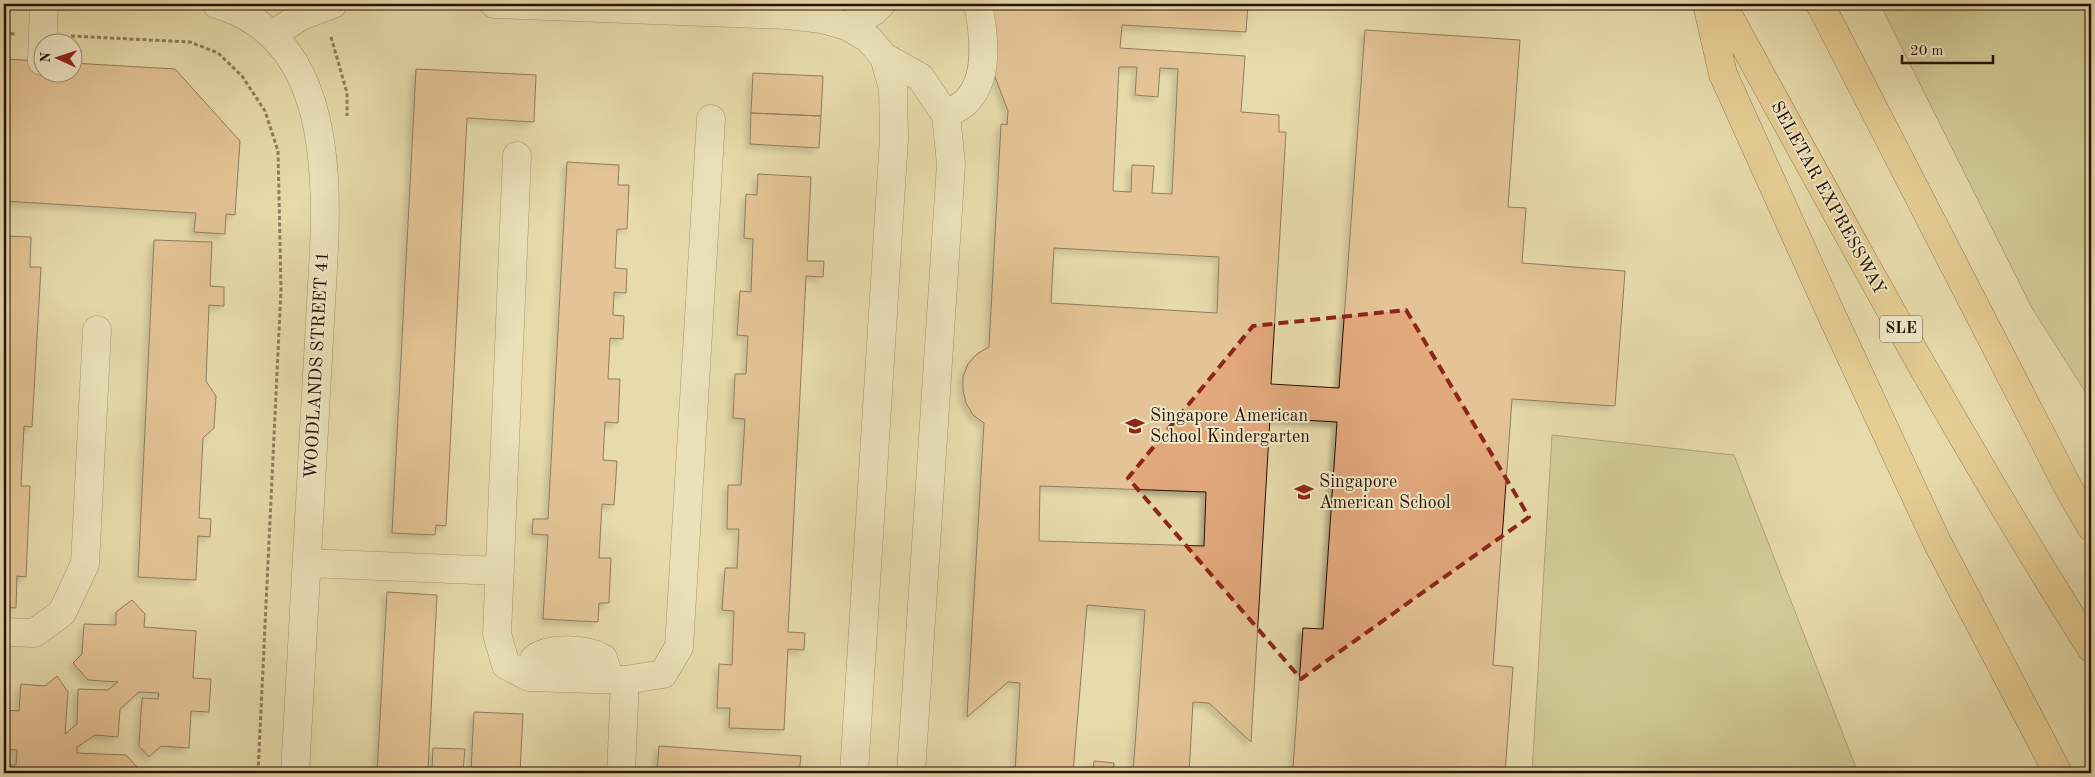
<svg xmlns="http://www.w3.org/2000/svg" width="2095" height="777" viewBox="0 0 2095 777" font-family="'Old Standard TT',serif">
<style>
.green{fill:#bcbe84;stroke:#726642}
.building{fill:#e1a87b;stroke:#270f00;fill-rule:evenodd;filter:url(#shadow)}
.lines{fill:none;stroke-linecap:round;stroke-linejoin:round}
.minor-casing{stroke:#57422b;stroke-width:29}
.highway-casing{stroke:#270f00;stroke-width:29}
.path{stroke:#270f00;stroke-width:3;stroke-dasharray:4 2.5;stroke-linecap:butt}
.minor{stroke:#efe8c8;stroke-width:28}
.highway{stroke:#e4be76;stroke-width:28}
.marked{fill:none;stroke:#8f2418;stroke-width:4;stroke-dasharray:10 6;stroke-linejoin:round}
.labels{text-anchor:middle;dominant-baseline:central;stroke-width:4;stroke-linejoin:round;paint-order:stroke}
.shield{fill:#efe8c8;stroke:#63503c;stroke-width:1}
.shield-label{font-size:16px;font-weight:bold;fill:#270f00}
.street-label{font-size:18px;fill:#270f00;stroke:#efe8c8}
.poi-label{font-size:18px;fill:#270f00;stroke:#efe8c8;text-anchor:start}
</style>
<defs>
<filter id="shadow"><feDropShadow dx="-4.5" dy="4.5" stdDeviation="2.5" flood-color="#0004"/></filter>
</defs>
<rect width="100%" height="100%" fill="#e7dbab"/>
<filter id="stains"><feTurbulence type="fractalNoise" baseFrequency=".004" numOctaves="4"/><feColorMatrix values="0 0 0 0 .2 0 0 0 0 .09 0 0 0 0 .02 0 0 0 .5 -.17"/></filter>
<radialGradient id="worn" r=".72"><stop offset=".6" stop-color="#630" stop-opacity="0"/><stop offset="1" stop-color="#630" stop-opacity=".3"/></radialGradient>
<path class="green" d="M1880 4H2091V401L2032 308Z
M1552 435 1734 455 1858 773H1532Z"/>
<path class="building" d="M995 4H1248L1246 32 1122 25 1120 48 1245 56 1241 112 1279 115V132H1286L1271 384 1339 388 1365 30 1520 40 1508 207 1526 208 1522 263 1625 271 1615 406 1512 399 1493 665 1513 667 1505 773H1313V770L1293 768 1303 628 1323 629 1337 422 1270 418 1251 742 1209 703 1193 702 1189 773H1133L1145 610 1087 605 1073 773H1015L1020 683 1008 682 967 717 984 423 973 415 966 403 963 390V377L968 364 977 354 989 347 1001 124 1007 125 1008 111 992 69 989 24ZM1119 67H1137L1135 95 1158 97 1160 68 1178 69 1172 194 1152 193 1154 166 1132 165 1131 192 1113 191ZM1054 248 1219 257 1217 313 1051 303ZM1040 486 1206 492 1204 546 1039 541Z
M4 59 42 61V72H72V63L175 69 240 141 235 215 226 214 225 234 194 232 196 213 4 201Z
M416 69 536 75 534 122 467 118 446 526 436 525 435 535 392 533Z
M753 73 823 76 821 116 751 113Z
M751 113 821 116 819 148 750 144Z
M567 162 619 165 618 185H629L627 229H617L615 268 627 269 626 293 614 292 613 315 624 316 623 339 610 338 608 379H620L618 423 605 422 603 460 617 461 614 505 602 504 599 558H611L609 603H599L598 622 543 619 548 535 532 534 533 519H548Z
M758 174 811 177 807 261H824L823 277 806 276 788 632 805 633 804 650 788 649 784 730 729 728 730 708H717L719 664 732 665 734 611 722 610 725 568H737L739 529H727L728 485H741L745 419 733 418 735 374H746L748 336 737 335 740 291 751 292 753 239 744 238 746 194 757 195Z
M4 236 31 237 30 267H41L32 427 24 426 21 486H30L26 577 17 576 16 608 4 607Z
M154 240 212 242 210 286 224 287V306L209 305 206 381 216 396 214 428 203 438 199 518 211 519 210 537 198 536 196 580 138 577Z
M387 592 437 595 428 769H432L433 748 465 749 463 771H471L474 712 523 714 520 773H377Z
M132 600 145 614 144 627 196 631 193 678 211 679 209 712 191 711 189 748 161 746 149 757 139 746 142 698 158 699 159 693 139 692 120 709 118 737 95 735 77 747V753L126 755 138 768 132 773H10V765H16L17 750 4 749V710L19 711 21 684 45 686 57 676 68 692 65 734 77 724 78 689 108 690 118 682 88 680 73 663 82 654 84 624 116 625V612Z
M659 746 801 756 799 773H657Z
M1094 761 1114 763 1113 773H1093Z"/>
<g class="lines">
<g class="minor-casing">
<path id="minor" d="M216 4C323 34 328 157 324 249L295 773
M494 4 787 15 822 19 847 26 869 39 884 57 920 77 946 115 951 164 911 773
M847 26 873 12 881 4
M273 35 299 17 333 4
M42 61 44 4
M946 115C952 111 960 107 966 102 990 78 984 34 978 4
M517 156 497 634 506 665 529 677 625 680 663 674 679 647 711 119
M307 563 500 571
M4 632 34 633 62 613 85 564 97 330
M533 677 534 659C550 646 586 649 603 658L606 667V679
M621 773 625 680
M854 773 894 138 893 88 884 57"/>
</g>
<g class="highway-casing">
<path id="highway" d="M1707 4 1723 74 1827 305 1937 542 2058 773
M1722 4C1841 221 1958 439 2091 648
M1820 4 2070 491 2091 527"/>
</g>
<path class="path" d="M4 33 15 34
M71 36 190 42 218 53 242 76 265 111 278 151 281 289 258 773
M331 37 347 93V116"/>
<use href="#minor" class="minor"/>
<use href="#highway" class="highway"/>
</g>
<path d="M0 0H2095V777H0ZM1406 310 1529 517 1301 679 1128 478 1253 326Z" fill="#e7dbab" fill-opacity=".55" fill-rule="evenodd"/>
<path class="marked" d="M1406 310 1529 517 1301 679 1128 478 1253 326Z"/>
<defs>
<g id="school-bare" transform="scale(1.5)"><path d="M0-5L7-2L0 1L-7-2ZM-4 1L0 2.5L4 1V4Q0 6-4 4Z" fill="#8f2418" stroke="#efe8c8" stroke-width="2.5" paint-order="stroke"/></g>
</defs>
<g fill-rule="evenodd">
<use href="#school-bare" x="1135" y="426"/>
<use href="#school-bare" x="1304" y="492"/>
</g>
<g class="labels">
<rect class="shield" x="1880" y="315.5" width="42" height="27" rx="4"/>
<g class="shield-label">
<text x="1901" y="329">SLE</text>
</g>
<g class="street-label">
<text transform="translate(1828 198) rotate(61)">SELETAR EXPRESSWAY</text>
<text transform="translate(317 365) rotate(-87)">WOODLANDS STREET 41</text>
</g>
<g class="poi-label">
<text x="1150" y="416">Singapore American<tspan x="1150" dy="21">School Kindergarten</tspan></text>
<text x="1319" y="482">Singapore<tspan x="1319" dy="21">American School</tspan></text>
</g>
</g>
<rect width="2095" height="777" fill="none" stroke="#e7dbab" stroke-width="20"/>
<rect x="5" y="5" width="2085" height="767" fill="none" stroke="#270f00" stroke-width="2.5"/>
<rect x="10" y="10" width="2075" height="757" fill="none" stroke="#270f00"/>
<g transform="translate(58 58) rotate(273)"><circle r="24" fill="#efe8c8" stroke="#9f9178"/>
<path d="M0-4L9 19L0 12L-9 19Z" fill="#8f2418"/>
<text y="-8" font-size="14" font-weight="bold" text-anchor="middle" fill="#270f00">N</text>
</g>
<path d="M1902 55v8h91v-8" fill="none" stroke="#270f00" stroke-width="2.5"/>
<text x="1910" y="55" font-size="15" fill="#270f00" stroke="#efe8c8" stroke-width="4" paint-order="stroke">20 m</text>
<rect width="100%" height="100%" filter="url(#stains)"/>
<rect width="100%" height="100%" fill="url(#worn)"/>
</svg>
